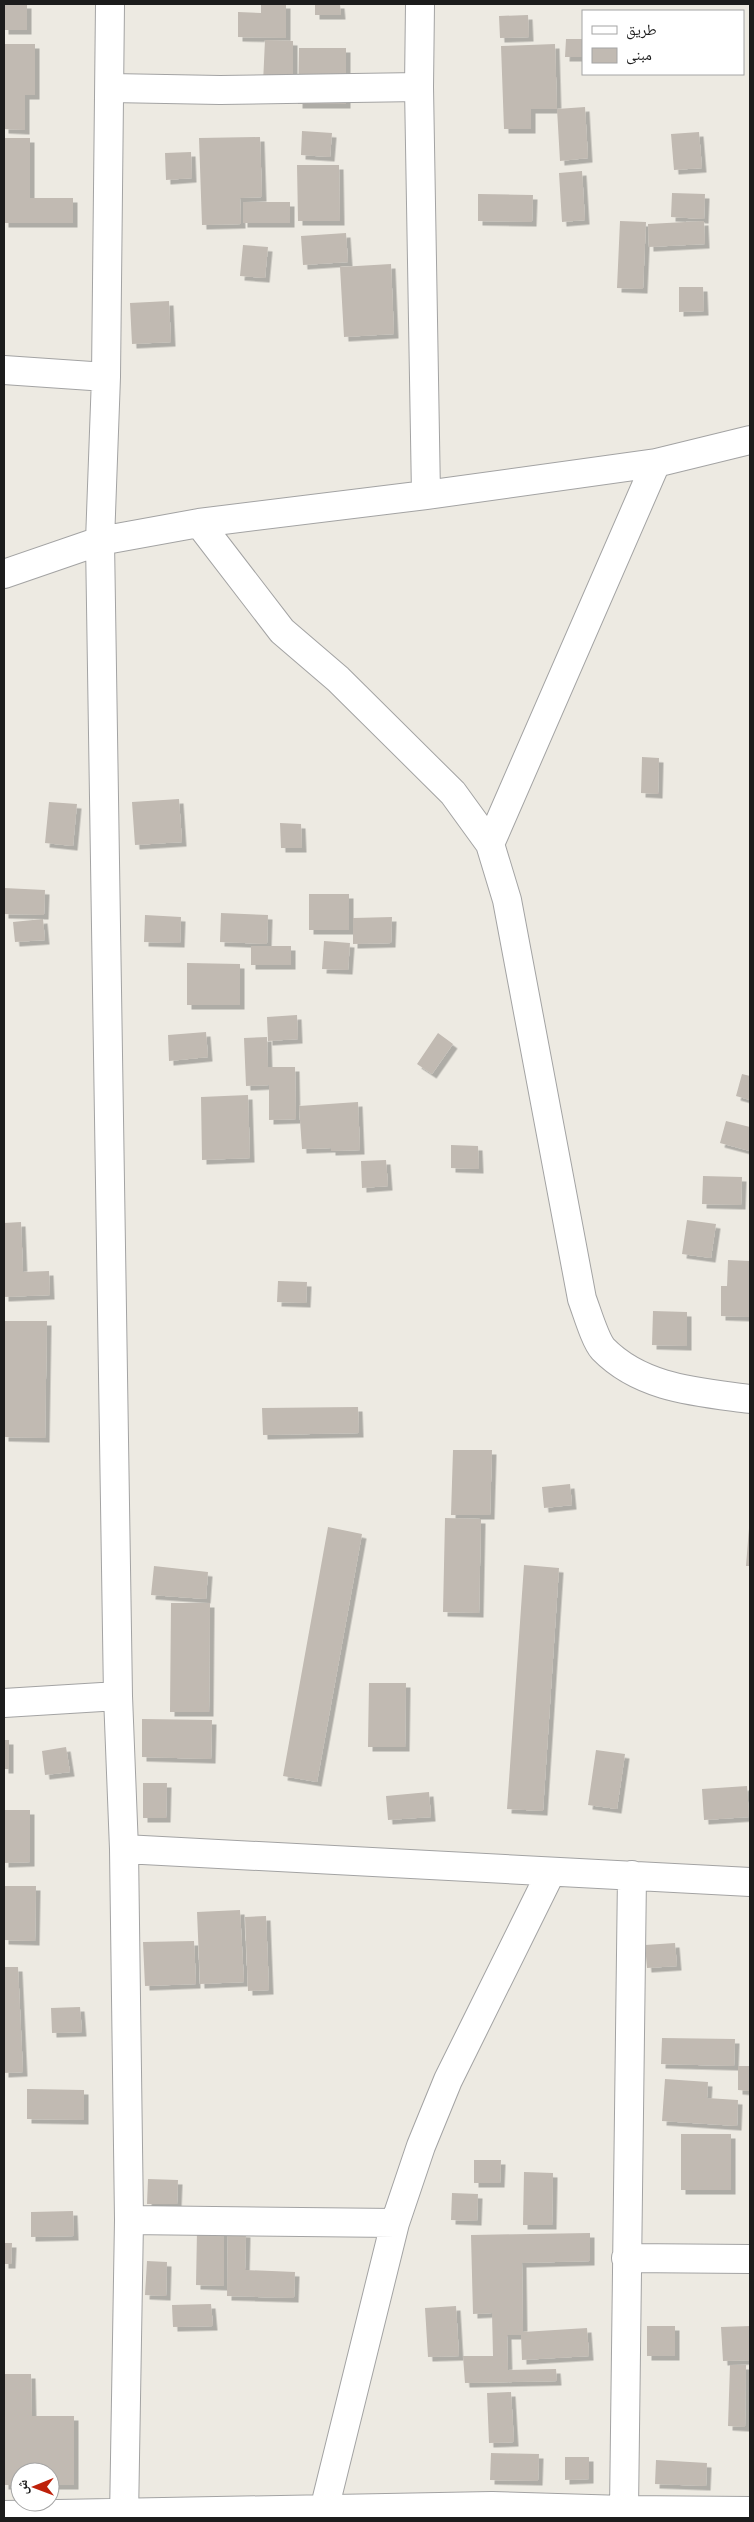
<svg xmlns="http://www.w3.org/2000/svg" width="754" height="2522" viewBox="0 0 754 2522" font-family="'Noto Sans','Noto Naskh Arabic',sans-serif">
<style>
.building{fill:#c1bab2;filter:url(#shadow)}
.lines{fill:none;stroke-linecap:round;stroke-linejoin:round}
.street-casing{stroke:#a3a3a3;stroke-width:30}
.street{stroke:#fff;stroke-width:28}
</style>
<defs>
<filter id="shadow"><feDropShadow dx="4.5" dy="4.5" stdDeviation="0" flood-color="#0004"/></filter>
</defs>
<rect width="100%" height="100%" fill="#edeae2"/>
<path class="building" d="M4 4H27V30H4Z
M261 4H286V38L238 37V12L261 13Z
M315 4H340L341 15H315Z
M528 15 529 37 500 38 499 16Z
M566 39H583V57H565Z
M265 40 293 41V84L263 83Z
M4 44H35V95H25V130L4 129Z
M555 44 557 109H531V129H504L501 46Z
M299 48H346V104H298Z
M585 107 588 158 560 161 557 109Z
M302 131 332 133 330 157 301 155Z
M699 132 702 168 674 170 671 134Z
M260 137 262 197 240 198 241 224 202 225 199 138Z
M4 138H30V198H73V223H4Z
M191 152 192 178 166 180 165 153Z
M297 165H339L340 221H298Z
M582 171 585 220 562 222 559 173Z
M672 193 705 194 704 219 671 217Z
M478 194 533 195 532 222 478 221Z
M243 202H290V223H243Z
M620 221 646 222 643 289 617 288Z
M704 221 705 244 649 247 648 224Z
M346 233 348 262 303 265 301 236Z
M243 245 268 247 265 278 240 276Z
M391 264 394 334 344 337 340 267Z
M679 287H703L704 311 679 312Z
M169 301 171 342 132 344 130 303Z
M642 757 659 758 658 794 641 793Z
M179 799 182 842 135 845 132 802Z
M49 802 77 804 73 846 45 843Z
M280 823 301 824 302 848H281Z
M4 888 45 890 44 915 4 914Z
M309 894H349V930H309Z
M221 913 268 915 267 944 220 942Z
M145 915 181 917 180 943 144 942Z
M392 917 391 943 353 944V918Z
M43 919 45 940 15 942 13 922Z
M324 941 350 943 348 970 322 969Z
M251 946H291V965H251Z
M187 963 240 964V1005H187Z
M297 1015 298 1039 268 1041 267 1017Z
M206 1032 208 1057 169 1061 168 1035Z
M438 1033 453 1044 432 1074 417 1064Z
M267 1037 268 1067H295L296 1119 269 1120V1085L246 1086 244 1038Z
M742 1074 750 1076V1100L736 1096Z
M248 1095 250 1158 202 1160 201 1097Z
M358 1102 360 1150 331 1151V1148L302 1149 299 1106Z
M726 1121 750 1127V1151L720 1143Z
M451 1145 478 1146 479 1169 451 1168Z
M386 1160 388 1186 362 1188 361 1161Z
M703 1176 742 1177 741 1205 702 1204Z
M687 1220 716 1224 711 1258 682 1254Z
M21 1222 23 1272 49 1271 50 1295 4 1297V1223Z
M728 1260 750 1261V1317L721 1316V1286H727Z
M278 1281 307 1282 306 1303 277 1302Z
M653 1311 687 1312V1346L652 1345Z
M4 1321H47L45 1438 4 1437Z
M358 1407 359 1433 263 1435 262 1408Z
M453 1450H492L490 1515H451Z
M570 1484 572 1505 544 1508 542 1487Z
M445 1518 481 1519 479 1613 443 1612Z
M328 1527 362 1534 317 1782 283 1776Z
M749 1528H750V1566H746Z
M524 1565 559 1568 543 1811 507 1809Z
M154 1566 208 1572 206 1599 151 1595Z
M171 1603H210L209 1712H170Z
M369 1683H406L405 1747H368Z
M142 1719 212 1720 211 1759 142 1757Z
M4 1740H9V1769H4Z
M66 1747 70 1772 45 1775 42 1751Z
M596 1750 625 1754 617 1809 588 1805Z
M143 1783H167L166 1818H143Z
M747 1786 749 1817 704 1820 702 1789Z
M429 1792 431 1817 388 1820 386 1796Z
M4 1810H30V1862L4 1863Z
M4 1886H36L35 1941 4 1940Z
M240 1910 244 1982 200 1984 197 1912Z
M266 1916 269 1990 248 1991 245 1917Z
M194 1941 196 1984 145 1986 143 1942Z
M675 1943 677 1966 647 1968 645 1945Z
M4 1967H18L23 2072 4 2073Z
M80 2007 82 2032 52 2033 51 2008Z
M662 2038 735 2039 734 2066 661 2064Z
M738 2066H750V2091L738 2090Z
M665 2079 708 2082 707 2098 738 2100 737 2126 662 2121Z
M27 2089 84 2090V2120L27 2119Z
M681 2134H731V2190H681Z
M474 2160H501L500 2183H474Z
M524 2172 553 2173 552 2225H523Z
M148 2179 178 2180 177 2204H147Z
M452 2193 478 2194 477 2221 451 2220Z
M73 2211 74 2236 31 2237V2212Z
M197 2230H224V2286L196 2285Z
M228 2232 246 2233 245 2270 295 2272 294 2298 227 2296Z
M590 2233V2261L522 2263 523 2332 587 2328 589 2356 522 2360 521 2335H507L508 2370 556 2369 557 2381 465 2383 463 2356H493L492 2313 473 2314 471 2235Z
M4 2243H12L11 2264H4Z
M147 2261 167 2262 166 2296 145 2295Z
M211 2304 213 2326 173 2327 172 2305Z
M456 2306 459 2356 428 2357 425 2308Z
M647 2326H675V2356H647Z
M750 2326V2360L723 2361 721 2327Z
M730 2365H746L745 2427 728 2426Z
M4 2374H31L32 2416H74V2485H50V2472H20V2485H4Z
M511 2392 514 2442 489 2443 487 2393Z
M491 2453 539 2454 538 2481 490 2480Z
M565 2457H589V2479L565 2480Z
M656 2460 707 2463 706 2486 655 2484Z"/>
<g class="lines">
<g class="street-casing">
<path id="street" d="M110 4 106 377 100 541 118 1696 124 1849 129 2220 124 2518
M420 4 419 87 426 495
M111 88 220 90 419 87
M4 370 106 377
M199 523 282 631 338 679 453 793 490 844 507 900 582 1299C587 1312 595 1340 603 1349 642 1389 699 1392 750 1399
M4 574 100 541 199 523 426 495 656 463 750 440
M490 844 656 463
M4 1703 118 1696
M124 1849 750 1882
M129 2220 395 2223
M626 2258 750 2259
M624 2510 632 1875
M4 2515 492 2506 624 2510 750 2511
M322 2518 395 2223 421 2146 448 2080 551 1872"/>
</g>
<use href="#street" class="street"/>
</g>
<rect width="754" height="2522" fill="none" stroke="#1c1c1c" stroke-width="10"/>
<rect x="582" y="10" width="162" height="65" fill="#ffffff" stroke="#a4a4a4"/>
<rect x="592" y="26" width="25" height="8" fill="#ffffff" stroke="#a4a4a4"/>
<text x="626" y="35" font-size="15" fill="#1c1c1c">طريق</text>
<rect x="592" y="48" width="25" height="15" fill="#c1bab2" stroke="#a4a4a4"/>
<text x="626" y="60" font-size="15" fill="#1c1c1c">مبنى</text>
<g transform="translate(35 2487) rotate(269)"><circle r="24" fill="#ffffff" stroke="#a4a4a4"/>
<path d="M0-4L9 19L0 12L-9 19Z" fill="#be200a"/>
<text y="-8" font-size="14" font-weight="bold" text-anchor="middle" fill="#1c1c1c">ش</text>
</g>
</svg>
